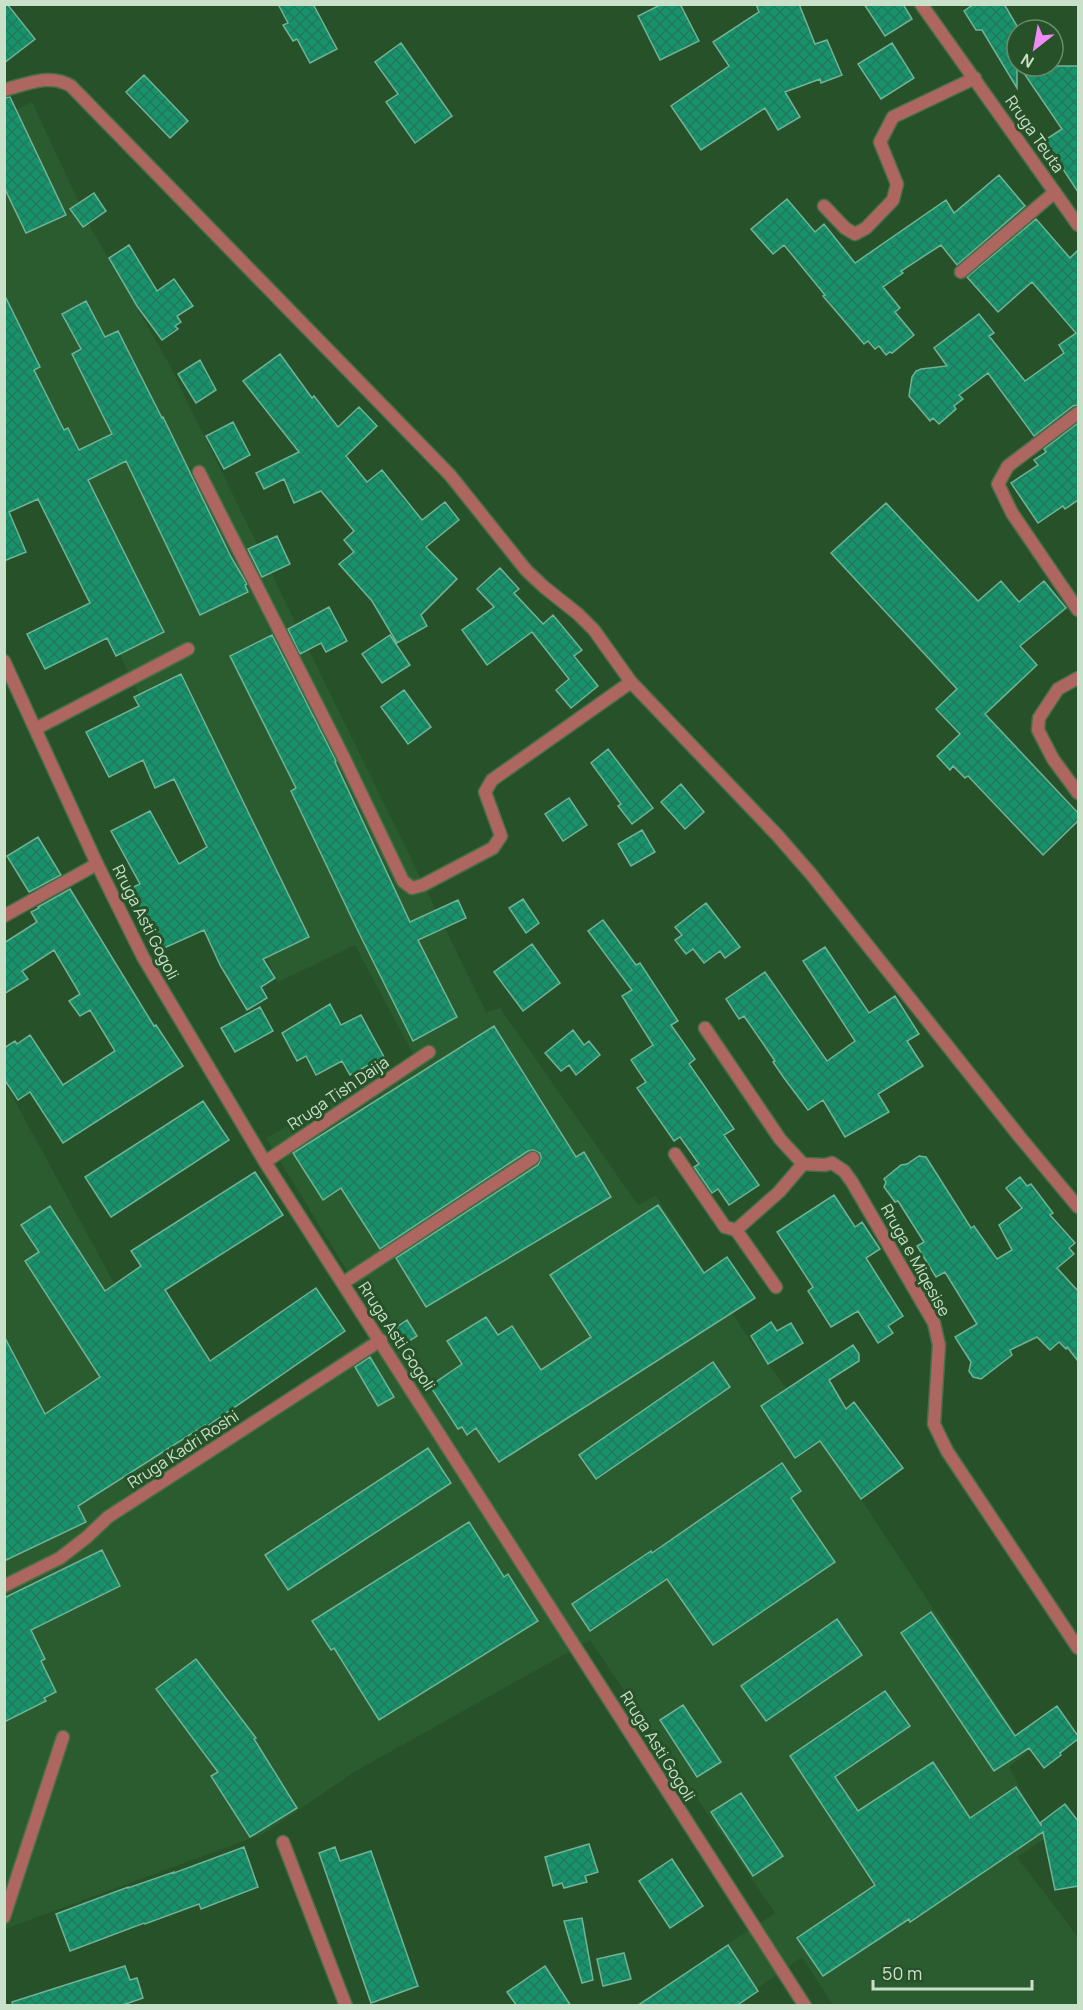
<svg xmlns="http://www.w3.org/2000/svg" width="1083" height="2010" viewBox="0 0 1083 2010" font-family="Manrope,sans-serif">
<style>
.built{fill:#2b5c2f}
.building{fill:url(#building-cross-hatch);stroke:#71b396;stroke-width:1.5}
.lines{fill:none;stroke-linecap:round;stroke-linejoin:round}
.service-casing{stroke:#486e49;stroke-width:15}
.pedestrian-casing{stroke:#486e49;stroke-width:15}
.minor-casing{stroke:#486e49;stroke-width:15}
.tertiary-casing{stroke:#486e49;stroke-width:15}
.service{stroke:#ae6660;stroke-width:12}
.pedestrian{stroke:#ae6660;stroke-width:12}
.minor{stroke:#ae6660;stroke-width:12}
.tertiary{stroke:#ae6660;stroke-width:12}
.labels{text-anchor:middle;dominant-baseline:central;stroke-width:6;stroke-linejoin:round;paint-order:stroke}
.street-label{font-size:16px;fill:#cae1c9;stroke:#275129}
</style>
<defs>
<pattern id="building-cross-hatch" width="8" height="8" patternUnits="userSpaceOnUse" patternTransform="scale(1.5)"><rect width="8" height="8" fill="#16936b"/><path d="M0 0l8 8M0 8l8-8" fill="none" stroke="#24775b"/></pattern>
</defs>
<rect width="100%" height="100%" fill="#275129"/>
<path class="built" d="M32 102 92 230 168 362 486 1012 500 1008 638 1205 656 1196 751 1342 794 1398 1028 1752 1009 1767 1046 1838 1017 1857 1078 1937V2005H833L802 1957 734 2005H635L775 1913 590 1640 356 1771 263 1834 5 1929 4 1081 114 1283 131 1310 128 1313 212 1443 382 1328 266 1138 414 1056 355 945 278 982 5 417V115Z"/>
<path class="building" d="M4 4H7L35 39 4 63Z
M278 4H313L337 49 310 63 297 39 293 41 283 25 288 23Z
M662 4H680L699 41 660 60 638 16Z
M756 4H799L815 44 827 40 842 75 821 83 820 79 785 92 800 117 778 130 765 108 701 150 671 106 729 66 713 42 759 12Z
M864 4H903L912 19 885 36Z
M974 4H1004L1017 26V88L982 30H976L964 11Z
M401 43 452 116 415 143 386 102 398 94 375 62Z
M892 43 914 78 881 99 858 64Z
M1019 66H1078V192L1061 166 1055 170 1039 144 1062 129Z
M144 75 188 121 170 138 126 92Z
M10 97 66 215 26 233 4 187V98Z
M999 175 1025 206 957 265 941 245 901 271 903 273 883 287 900 308 895 312 914 335 892 353 890 352 886 355 879 346 875 349 868 341 864 344 823 296 825 295 784 245 773 254 751 229 787 199 815 232 824 224 855 263 946 200 954 213Z
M94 193 106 211 83 227 70 209Z
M1036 219 1070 258 1078 250V405L1073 406 1034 436 988 373 959 395 963 399 954 406 956 409 939 424 933 418 930 421 909 396 912 377 916 371 921 369 947 366 934 348 979 314 994 333 989 336 1025 381 1064 353 1059 345 1076 333 1032 282 998 312 967 277Z
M129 245 157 291 174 279 193 306 177 316 181 322 175 326 178 329 162 340 137 306 109 258Z
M4 294 40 367 34 370 64 430 68 428 79 450 112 434 72 354 81 349 62 314 86 301 105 337 118 331 162 418 163 417 231 557 247 584 245 585 248 592 200 615 126 461 88 480 164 632 116 656 107 638 45 669 27 634 90 603 38 499 9 512 26 552 4 561Z
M280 354 312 398 314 396 338 427 359 407 377 426 346 456 367 482 382 470 422 520 445 502 459 520 426 547 457 579 421 615 427 626 397 643 372 601 339 564 354 552 344 540 354 531 321 491 294 503 284 479 264 489 256 473 299 452 243 381Z
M200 360 216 390 196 403 178 374Z
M233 422 250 455 224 469 206 436Z
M1078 423V500L1065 509 1063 506 1038 523 1011 483 1038 465 1034 460 1046 452 1044 449Z
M886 503 978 601 1001 581 1019 602 1044 581 1066 608 1020 646 1037 665 985 714 1078 813V821L1043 855 968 776 965 778 953 766 950 770 937 756 960 734 936 709 957 689 831 553Z
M277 536 290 564 262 577 248 549Z
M500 568 519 589 514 593 543 624 553 615 582 650 574 656 598 686 571 708 556 690 569 679 532 632 487 665 462 630 494 607 477 589Z
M329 607 347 641 326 652 321 643 300 654 288 629Z
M272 635 336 761 335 762 410 922 458 900 466 918 418 940 457 1017 413 1041 357 929 291 791 296 788 230 656Z
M390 635 410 665 382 683 362 654Z
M181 674 309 937 263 959 275 978 261 987 267 998 247 1010 220 965 204 930 164 948 149 919 143 922 127 890 140 884 111 831 150 811 179 864 207 847 174 779 155 788 143 760 109 777 86 732 139 706 134 697Z
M404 690 431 727 408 744 381 707Z
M608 749 653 808 632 824 618 806 621 804 591 763Z
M681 784 704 812 685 829 661 802Z
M569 798 587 825 563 841 545 814Z
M642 830 655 852 631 866 618 844Z
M38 837 61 875 29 892 7 856Z
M70 889 154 1026 156 1025 183 1066 63 1143 30 1092 18 1100 4 1079V1048L15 1041 17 1044 30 1035 63 1085 115 1051 90 1010 80 1016 69 1001 80 994 54 950 22 971 28 979 4 994V943L37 922 31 912 39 908 38 907Z
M523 899 539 923 526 933 509 908Z
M706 903 740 947 725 958 720 951 704 963 693 949 686 954 675 940 682 935 675 927Z
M603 920 636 965 640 963 678 1021 671 1025 695 1059 689 1064 734 1129 724 1135 759 1185 729 1205 718 1189 712 1193 694 1167 699 1164 680 1137 674 1141 637 1088 646 1082 631 1060 653 1045 622 996 632 990 588 931Z
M532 944 560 983 523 1011 494 972Z
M825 947 869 1013 895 996 919 1034 907 1041 923 1066 878 1094 889 1112 845 1137 823 1100 808 1110 784 1078 773 1062 775 1061 744 1016 739 1019 726 999 765 972 827 1061 855 1041 803 961Z
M330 1004 341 1025 361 1015 384 1057 350 1075 342 1061 316 1075 306 1056 297 1061 282 1033Z
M260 1007 273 1031 235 1052 221 1028Z
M494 1026 576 1157 584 1152 611 1197 426 1307 396 1258 538 1165 541 1158 540 1153 533 1150 528 1151 380 1249 341 1188 323 1200 293 1153Z
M573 1030 584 1045 589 1041 600 1055 576 1075 569 1065 561 1071 545 1053Z
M203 1101 229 1140 111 1217 85 1177Z
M919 1156 926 1157 971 1228 974 1226 997 1259 1012 1250 999 1225 1022 1208 1006 1188 1020 1177 1027 1186 1031 1184 1053 1213 1050 1215 1075 1243 1069 1248 1074 1254 1057 1268 1078 1291V1361L1067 1347 1066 1349 1059 1342 1050 1350 1037 1337 1010 1350 1012 1355 981 1379 973 1377 969 1371 971 1362 955 1337 977 1324 945 1272 936 1277 917 1246 924 1242 898 1201 895 1202 884 1187 886 1182 884 1179 901 1165 907 1164Z
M255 1172 283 1215 165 1290 210 1361 316 1288 345 1331 206 1427 205 1425 78 1506 86 1522 4 1561V1336L45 1414 100 1377 25 1261 39 1252 21 1225 50 1206 105 1291 141 1266 131 1251Z
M834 1195 855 1227 862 1222 880 1249 866 1258 903 1316 888 1326 893 1333 878 1343 858 1311 831 1327 808 1291 813 1287 777 1232Z
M658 1205 704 1273 727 1257 755 1298 499 1462 476 1428 467 1435 462 1427 458 1429 430 1386 462 1364 447 1341 486 1317 498 1335 512 1326 541 1370 591 1337 550 1275Z
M407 1320 417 1336 401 1346 391 1331Z
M771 1322 777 1331 791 1323 803 1343 768 1364 751 1336Z
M853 1345 859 1354V1361L829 1380 846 1409 854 1402 903 1468 861 1499 820 1441 795 1458 761 1406Z
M370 1357 394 1397 378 1406 355 1367Z
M713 1362 730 1387 596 1479 579 1455Z
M428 1448 451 1483 288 1590 265 1555Z
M782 1463 801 1491 791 1498 835 1562 713 1645 667 1579 590 1631 572 1604 651 1551 652 1553Z
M469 1522 504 1577 508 1574 538 1621 379 1720 334 1648 331 1650 312 1621Z
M102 1550 120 1586 31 1630 45 1659 41 1661 56 1692 44 1698 46 1701 4 1722V1598Z
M931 1612 1015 1736 1057 1706 1078 1736V1739L1060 1753 1061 1755 1044 1768 1029 1748 994 1771 901 1633Z
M837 1619 862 1655 766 1721 741 1686Z
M196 1659 256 1738 254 1739 297 1808 250 1837 211 1776 218 1772 156 1689Z
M885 1691 910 1726 835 1777 858 1811 933 1762 970 1818 1016 1787 1041 1825V1822L1065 1804 1078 1821V1886L1055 1890 1043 1832 910 1922 909 1919 823 1976 797 1938 875 1885 790 1756Z
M683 1705 721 1762 697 1777 660 1720Z
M741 1793 783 1856 753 1876 711 1812Z
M589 1844 598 1872 585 1876 587 1882 564 1888 562 1883 553 1886 545 1857Z
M244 1847 258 1887 201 1909 199 1904 145 1924 144 1923 70 1951 56 1914 128 1887V1888L174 1872V1873Z
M335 1847 340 1861 371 1851 418 1986 371 2003 319 1853Z
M672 1859 703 1906 670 1928 639 1881Z
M582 1918 593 1980 582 1983 564 1921Z
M728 1945 758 1991 736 2006H637Z
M624 1953 631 1979 603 1986 597 1959Z
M125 1966 130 1980 137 1978 143 1998 120 2006H13L12 2002Z
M545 1966 571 2006H517L507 1992Z"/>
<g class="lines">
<g class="service-casing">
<path id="service" d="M675 1154 725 1227 736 1230 779 1192 803 1164
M736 1230 776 1287
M4 1917 63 1737"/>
</g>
<g class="pedestrian-casing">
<path id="pedestrian" d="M4 1586 60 1558 87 1537 108 1517"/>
</g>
<g class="minor-casing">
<path id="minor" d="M921 4 1078 225
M4 90C27 84 50 73 71 86L450 475 526 570 544 587 578 614 594 630 631 682 777 835 811 874 1019 1136 1078 1207
M824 206 845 228 855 234 866 228 893 200 897 184 880 142 893 117 975 78
M961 272 1055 192
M1078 413 1008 466 998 484 1012 513 1078 610
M199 472 344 758 403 881 412 888 423 885 493 848 501 836 485 792 492 780 631 682
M1078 678 1058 689 1039 718 1038 730 1053 759 1078 793
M37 728 188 649
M4 916 97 864
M705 1028 780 1139 803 1164 825 1165 832 1163 844 1171 852 1182 934 1323 939 1345 934 1424 947 1451 1078 1648
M265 1162 429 1052
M343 1283 533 1158
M108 1517 381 1340
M283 1842 346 2006"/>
</g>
<g class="tertiary-casing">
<path id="tertiary" d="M4 661 97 864 143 957 265 1162 805 2006"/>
</g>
<use href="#service" class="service"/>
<use href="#pedestrian" class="pedestrian"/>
<use href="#minor" class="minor"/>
<use href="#tertiary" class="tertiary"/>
</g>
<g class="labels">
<g class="street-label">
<text transform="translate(1035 134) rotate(55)">Rruga Teuta</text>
<text transform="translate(146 922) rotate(63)">Rruga Asti Gogoli</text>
<text transform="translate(338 1093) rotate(-34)">Rruga Tish Daija</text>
<text transform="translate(916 1260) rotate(61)">Rruga e Miqesise</text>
<text transform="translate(397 1336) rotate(57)">Rruga Asti Gogoli</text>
<text transform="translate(183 1449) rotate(-33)">Rruga Kadri Roshi</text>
<text transform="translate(658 1746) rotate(58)">Rruga Asti Gogoli</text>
</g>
</g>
<rect width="1083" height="2010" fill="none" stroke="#cae1c9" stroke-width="12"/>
<g transform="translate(1035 48) rotate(211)"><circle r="28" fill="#275129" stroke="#688b69" stroke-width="1.5"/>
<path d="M0-4.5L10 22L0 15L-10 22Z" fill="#f08bf6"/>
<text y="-9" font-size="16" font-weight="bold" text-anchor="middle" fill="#cae1c9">N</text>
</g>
<path d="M873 1980v9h159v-9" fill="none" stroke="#cae1c9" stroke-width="3"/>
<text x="882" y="1980" font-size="18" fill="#cae1c9" stroke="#275129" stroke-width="4.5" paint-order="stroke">50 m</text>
</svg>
